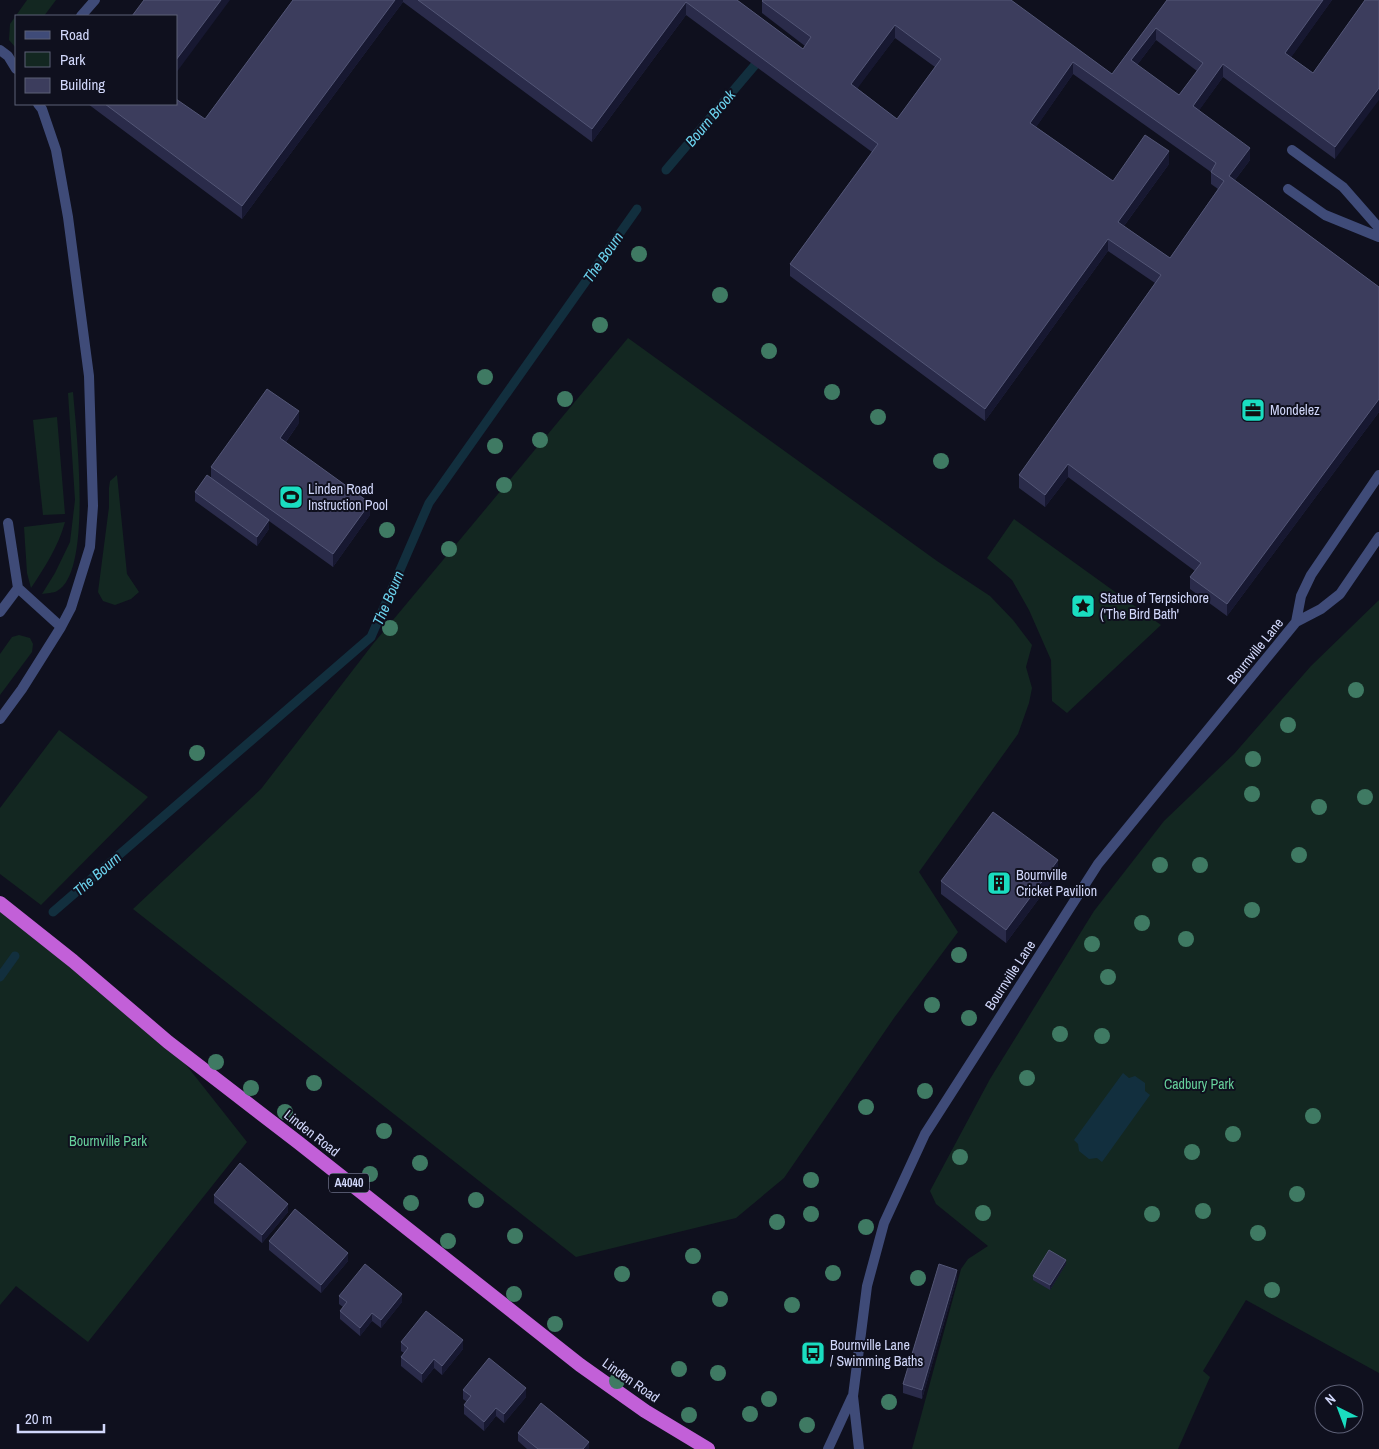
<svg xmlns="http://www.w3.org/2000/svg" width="1379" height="1449" viewBox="0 0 1379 1449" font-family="'Archivo Narrow',sans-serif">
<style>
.green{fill:#132721}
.water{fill:#122f3e}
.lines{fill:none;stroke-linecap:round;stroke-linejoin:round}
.stream{stroke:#122f3e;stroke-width:9}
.service{stroke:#3f4b78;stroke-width:10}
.tertiary{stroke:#3f4b78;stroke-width:10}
.trunk{stroke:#c260d8;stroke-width:14}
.tree{fill:#3f7a63}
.wall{fill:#2a2b4a;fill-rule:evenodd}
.shaded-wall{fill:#171831}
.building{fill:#3c3d5d;stroke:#535676;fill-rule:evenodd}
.labels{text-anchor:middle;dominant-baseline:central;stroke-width:4;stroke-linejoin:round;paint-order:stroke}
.shield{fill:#0f101e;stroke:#979bb8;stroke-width:1}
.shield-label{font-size:12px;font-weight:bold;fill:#d1d7fa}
.poi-label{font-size:14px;fill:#d1d7fa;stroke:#0f101e;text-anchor:start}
.street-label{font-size:14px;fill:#d1d7fa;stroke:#0f101e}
.park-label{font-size:14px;fill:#66d09b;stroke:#0f101e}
.water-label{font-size:15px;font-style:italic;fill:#6bd2ed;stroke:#0f101e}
</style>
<rect width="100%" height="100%" fill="#0f101e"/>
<path class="green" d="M27 0H56L44 16H16V48L9 40 10 24Z
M628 338 937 561 990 596 1013 620 1032 645 1026 667 1032 688 1029 703 1018 734 919 872 958 932 894 1018 784 1178 736 1218 576 1257 133 909 261 789 373 644Z
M73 392C76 429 93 572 57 591 54 593 46 593 42 594L55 573 70 542 75 500 68 393Z
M57 417 65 514 43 515 33 420Z
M117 475 127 574 139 592 131 599 115 605 103 601 98 592 109 507V488L110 481Z
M1014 519 1161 625 1067 713 1052 701 1051 660 1029 610 1012 580 987 558Z
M65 522C58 547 45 567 31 588L27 573 24 527Z
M1379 600V1373L1246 1300 1203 1371 1210 1377 1178 1449H912L961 1269 968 1259 988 1246 936 1204 930 1191 990 1079 1094 911 1164 821 1234 754 1311 666Z
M19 635 30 638 33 644 32 652 0 695V654L12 637Z
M59 730 148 797 41 905 0 874V808Z
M0 903 168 1042 247 1142 88 1342 16 1286 0 1305Z"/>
<path class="water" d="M1123 1073 1129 1078 1135 1076 1145 1083V1091L1150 1095 1102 1162 1097 1158 1089 1159 1079 1151 1078 1144 1074 1140Z"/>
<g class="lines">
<path class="stream" d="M666 170 755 65
M53 912 371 637 429 503 637 209
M0 977 15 956"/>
<path class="service" d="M81 16 95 0
M0 50 8 56 16 69
M1292 150 1343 187 1379 228
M1288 189 1325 215 1379 237
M8 523 18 588 61 627
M0 612 18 588
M0 719 22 689 61 627 71 608 90 547 93 506 89 376 68 217 56 150 42 109 38 104"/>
<path class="tertiary" d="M1296 622 1301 596 1311 575 1379 475
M828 1449 852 1397
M859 1449 853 1396 867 1286 884 1223 925 1134 1098 864 1296 622 1321 609 1340 594 1379 537"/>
<path class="trunk" d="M0 903 73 961 168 1042 299 1143 580 1365 645 1411 708 1449"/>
</g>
<g class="tree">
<circle cx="639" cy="254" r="8"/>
<circle cx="720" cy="295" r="8"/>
<circle cx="600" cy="325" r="8"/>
<circle cx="769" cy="351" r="8"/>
<circle cx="485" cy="377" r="8"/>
<circle cx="832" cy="392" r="8"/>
<circle cx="565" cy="399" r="8"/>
<circle cx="878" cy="417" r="8"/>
<circle cx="540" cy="440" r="8"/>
<circle cx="495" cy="446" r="8"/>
<circle cx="941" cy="461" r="8"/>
<circle cx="504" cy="485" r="8"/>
<circle cx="387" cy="530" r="8"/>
<circle cx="449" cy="549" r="8"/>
<circle cx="390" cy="628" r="8"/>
<circle cx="1356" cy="690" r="8"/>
<circle cx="1288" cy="725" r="8"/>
<circle cx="197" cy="753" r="8"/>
<circle cx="1253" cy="759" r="8"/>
<circle cx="1252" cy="794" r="8"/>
<circle cx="1365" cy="797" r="8"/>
<circle cx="1319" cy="807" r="8"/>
<circle cx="1299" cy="855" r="8"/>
<circle cx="1160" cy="865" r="8"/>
<circle cx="1200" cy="865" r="8"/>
<circle cx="1252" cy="910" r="8"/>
<circle cx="1142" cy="923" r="8"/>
<circle cx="1186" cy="939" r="8"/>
<circle cx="1092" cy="944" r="8"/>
<circle cx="959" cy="955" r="8"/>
<circle cx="1108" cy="977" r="8"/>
<circle cx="932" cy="1005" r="8"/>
<circle cx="969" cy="1018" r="8"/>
<circle cx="1060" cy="1034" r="8"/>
<circle cx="1102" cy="1036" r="8"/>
<circle cx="216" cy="1062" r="8"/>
<circle cx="1027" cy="1078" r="8"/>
<circle cx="314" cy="1083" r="8"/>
<circle cx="251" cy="1088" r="8"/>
<circle cx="925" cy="1091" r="8"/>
<circle cx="866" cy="1107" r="8"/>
<circle cx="285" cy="1112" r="8"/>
<circle cx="1313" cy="1116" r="8"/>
<circle cx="384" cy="1131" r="8"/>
<circle cx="1233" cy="1134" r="8"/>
<circle cx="1192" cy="1152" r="8"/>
<circle cx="960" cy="1157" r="8"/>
<circle cx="420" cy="1163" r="8"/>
<circle cx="370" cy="1174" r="8"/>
<circle cx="811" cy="1180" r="8"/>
<circle cx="1297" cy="1194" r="8"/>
<circle cx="476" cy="1200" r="8"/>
<circle cx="411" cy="1203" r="8"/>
<circle cx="1203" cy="1211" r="8"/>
<circle cx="983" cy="1213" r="8"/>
<circle cx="811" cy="1214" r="8"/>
<circle cx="1152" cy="1214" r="8"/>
<circle cx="777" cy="1222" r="8"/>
<circle cx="866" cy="1227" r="8"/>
<circle cx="1258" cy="1233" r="8"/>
<circle cx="515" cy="1236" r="8"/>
<circle cx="448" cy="1241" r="8"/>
<circle cx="693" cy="1256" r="8"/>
<circle cx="833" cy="1273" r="8"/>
<circle cx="622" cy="1274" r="8"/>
<circle cx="918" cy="1278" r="8"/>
<circle cx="1272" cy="1290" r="8"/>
<circle cx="514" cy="1294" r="8"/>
<circle cx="720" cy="1299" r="8"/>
<circle cx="792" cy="1305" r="8"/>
<circle cx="555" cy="1324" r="8"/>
<circle cx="679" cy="1369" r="8"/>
<circle cx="718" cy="1373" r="8"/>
<circle cx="617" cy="1381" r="8"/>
<circle cx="769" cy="1399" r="8"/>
<circle cx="889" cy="1402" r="8"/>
<circle cx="750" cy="1414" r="8"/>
<circle cx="689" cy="1415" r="8"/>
<circle cx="807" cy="1425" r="8"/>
</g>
<path class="wall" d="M293 0H737L803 49 805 46 762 13V1L1011 0 1112 74 1167 0H1332L1291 57 1313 73 1365 0 1335 159 1223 77 1199 110 1250 160 1235 180 1379 287V412L1227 616 1190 589V577L1195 571 1068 477 1045 507 1019 488V475L1155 283 1108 251 985 421 790 276V264L872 152 686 15 592 142 403 2 242 219 88 104H176L205 119ZM895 38 935 67 897 119 857 88ZM1156 40 1197 71 1179 95 1137 65ZM1073 74 1211 172V184L1218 189 1170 258 1124 226 1169 164 1113 181 1036 127Z
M299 423 286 442 370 515 333 567 269 521V529L257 546 195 501V492L211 478V467Z
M1058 873 1006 943 941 894V881Z
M214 1195 288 1212 262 1243 214 1203Z
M269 1241 348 1261 321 1293 269 1250Z
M1066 1264 1050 1290 1033 1280V1276Z
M957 1278 922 1399 903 1393V1384Z
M339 1296 402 1302 381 1328 372 1321 360 1336 340 1319V1311L343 1307 339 1304Z
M401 1342 463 1349 442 1375 434 1368 422 1383 401 1366V1357L404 1353 401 1351Z
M463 1390 526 1397 504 1423 496 1416 484 1431 464 1414V1405L467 1402 463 1399Z
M518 1433 589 1449H527L518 1441Z"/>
<path class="shaded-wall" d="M221 0H230L176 73V60Z
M395 0H403V2L242 219V206Z
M1323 0H1332L1285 66V53Z
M686 2V15L592 142V129Z
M895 25V38L851 97V84Z
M1156 28V40L1131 73V60Z
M1073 62V74L1030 136V123Z
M1223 64V77L1193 119V106Z
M1379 88V100L1335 159V147Z
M1250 148V160L1229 188V176Z
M1169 151V164L1118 234V222Z
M1108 239V251L985 421V409Z
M1379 399V412L1227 616V604Z
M299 411V423L280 450V438Z
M1068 464V477L1045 507V495Z
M370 503V515L333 567V554Z
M269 520V529L257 546V537Z
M1058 860V873L1006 943V930Z
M288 1204V1212L262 1243V1235Z
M348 1253V1261L321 1293V1285Z
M1066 1260V1264L1050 1290V1285Z
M957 1270V1278L922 1399V1390Z
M402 1294V1302L381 1328V1320Z
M372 1313V1321L360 1336V1328Z
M463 1340V1349L442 1375V1366Z
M434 1359V1368L422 1383V1374Z
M526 1388V1397L504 1423V1414Z
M496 1408V1416L484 1431V1422Z
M589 1442V1449H583Z"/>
<path class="building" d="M144 0H221L176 60V16H132Z
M293 0H395L242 206 105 104H176V99L205 119Z
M418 0H737L803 49 811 37 762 1 763 0H1011L1112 74 1167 0H1323L1285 53 1313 73 1365 0H1379V88L1335 147 1223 64 1193 106 1250 148 1229 176 1379 287V399L1227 604 1190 577 1201 563 1068 464 1045 495 1019 475 1161 275 1108 239 985 409 790 264 878 144 686 2 592 129ZM895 25 941 59 897 119 851 84ZM1156 28 1203 63 1179 95 1131 60ZM1073 62 1216 163 1211 172 1224 181 1170 258 1118 222 1169 151 1145 135 1113 181 1030 123Z
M267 389 299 411 280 438 370 503 333 554 211 467Z
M207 475 269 520 257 537 195 492Z
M993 812 1058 860 1006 930 941 881Z
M240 1163 288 1204 262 1235 214 1195Z
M295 1209 348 1253 321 1285 269 1241Z
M1049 1250 1066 1260 1050 1285 1033 1276Z
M365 1264 402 1294 381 1320 372 1313 360 1328 340 1311 347 1302 339 1296Z
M939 1264 957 1270 922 1390 903 1384Z
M426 1311 463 1340 442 1366 434 1359 422 1374 401 1357 408 1348 401 1342Z
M489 1358 526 1388 504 1414 496 1408 484 1422 464 1405 471 1396 463 1390Z
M541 1403 589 1442 583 1449H538L518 1433Z"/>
<defs>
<g id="office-square" transform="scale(1.25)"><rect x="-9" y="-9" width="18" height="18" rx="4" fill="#1addc0" stroke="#0f101e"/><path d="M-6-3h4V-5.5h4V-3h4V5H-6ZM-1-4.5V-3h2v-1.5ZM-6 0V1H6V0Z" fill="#111"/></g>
<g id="stadium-square" transform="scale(1.25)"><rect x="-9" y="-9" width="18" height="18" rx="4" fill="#1addc0" stroke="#0f101e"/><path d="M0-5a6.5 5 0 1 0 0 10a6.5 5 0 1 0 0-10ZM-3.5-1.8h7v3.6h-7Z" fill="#111"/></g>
<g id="sight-square" transform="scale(1.25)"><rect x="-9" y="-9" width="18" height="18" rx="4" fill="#1addc0" stroke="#0f101e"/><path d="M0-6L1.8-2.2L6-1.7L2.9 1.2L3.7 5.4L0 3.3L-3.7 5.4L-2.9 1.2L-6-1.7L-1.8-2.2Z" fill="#111"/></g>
<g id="building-square" transform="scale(1.25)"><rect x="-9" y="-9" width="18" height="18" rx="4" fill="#1addc0" stroke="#0f101e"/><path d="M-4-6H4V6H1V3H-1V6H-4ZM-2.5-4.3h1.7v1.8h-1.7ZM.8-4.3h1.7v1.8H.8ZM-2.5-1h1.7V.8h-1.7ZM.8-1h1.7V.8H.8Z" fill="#111"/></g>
<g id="bus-square" transform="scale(1.25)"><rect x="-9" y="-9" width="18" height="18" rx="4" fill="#1addc0" stroke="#0f101e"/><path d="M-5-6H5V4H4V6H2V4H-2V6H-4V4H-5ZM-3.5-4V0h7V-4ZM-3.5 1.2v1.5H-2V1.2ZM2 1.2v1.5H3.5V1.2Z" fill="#111"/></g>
</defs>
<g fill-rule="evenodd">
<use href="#office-square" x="1253" y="410"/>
<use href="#stadium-square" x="291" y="497"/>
<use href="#sight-square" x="1083" y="606"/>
<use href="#building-square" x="999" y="883"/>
<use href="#bus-square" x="813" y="1353"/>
</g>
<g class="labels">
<rect class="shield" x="329" y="1173.5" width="40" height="19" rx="4"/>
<g class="shield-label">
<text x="349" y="1183">A4040</text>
</g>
<g class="poi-label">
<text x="1270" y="410">Mondelez</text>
<text x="308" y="489">Linden Road<tspan x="308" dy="16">Instruction Pool</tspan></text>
<text x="1100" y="598">Statue of Terpsichore<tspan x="1100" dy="16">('The Bird Bath'</tspan></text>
<text x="1016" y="875">Bournville<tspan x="1016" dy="16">Cricket Pavilion</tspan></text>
<text x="830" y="1345">Bournville Lane<tspan x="830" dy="16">/ Swimming Baths</tspan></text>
</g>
<g class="street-label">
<text transform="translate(1255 651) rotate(-51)">Bournville Lane</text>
<text transform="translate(1010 975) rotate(-57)">Bournville Lane</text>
<text transform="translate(312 1133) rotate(38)">Linden Road</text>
<text transform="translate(631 1380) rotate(35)">Linden Road</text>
</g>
<g class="park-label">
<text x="1199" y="1084">Cadbury Park</text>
<text x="108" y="1141">Bournville Park</text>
</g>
<g class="water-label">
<text transform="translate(710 118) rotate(-50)">Bourn Brook</text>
<text transform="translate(603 257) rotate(-55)">The Bourn</text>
<text transform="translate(388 598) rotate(-67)">The Bourn</text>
<text transform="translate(97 874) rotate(-41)">The Bourn</text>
</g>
</g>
<rect x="15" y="15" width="162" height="90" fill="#0f101e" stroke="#5d6076"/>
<rect x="25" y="31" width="25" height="8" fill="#3f4b78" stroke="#5d6076"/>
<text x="60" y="40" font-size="15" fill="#d1d7fa">Road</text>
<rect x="25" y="52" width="25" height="15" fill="#132721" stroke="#5d6076"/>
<text x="60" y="65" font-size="15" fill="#d1d7fa">Park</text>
<rect x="25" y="78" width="25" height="15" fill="#3c3d5d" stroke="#5d6076"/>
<text x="60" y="90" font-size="15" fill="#d1d7fa">Building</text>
<g transform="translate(1339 1409) rotate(318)"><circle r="24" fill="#0f101e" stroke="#5d6076"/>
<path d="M0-4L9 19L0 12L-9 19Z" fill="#1addc0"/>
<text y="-8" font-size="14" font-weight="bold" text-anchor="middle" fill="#d1d7fa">N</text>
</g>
<path d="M18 1424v8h86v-8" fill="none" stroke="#d1d7fa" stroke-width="2.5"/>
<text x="25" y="1424" font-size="15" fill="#d1d7fa" stroke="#0f101e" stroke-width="4" paint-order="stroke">20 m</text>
</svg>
